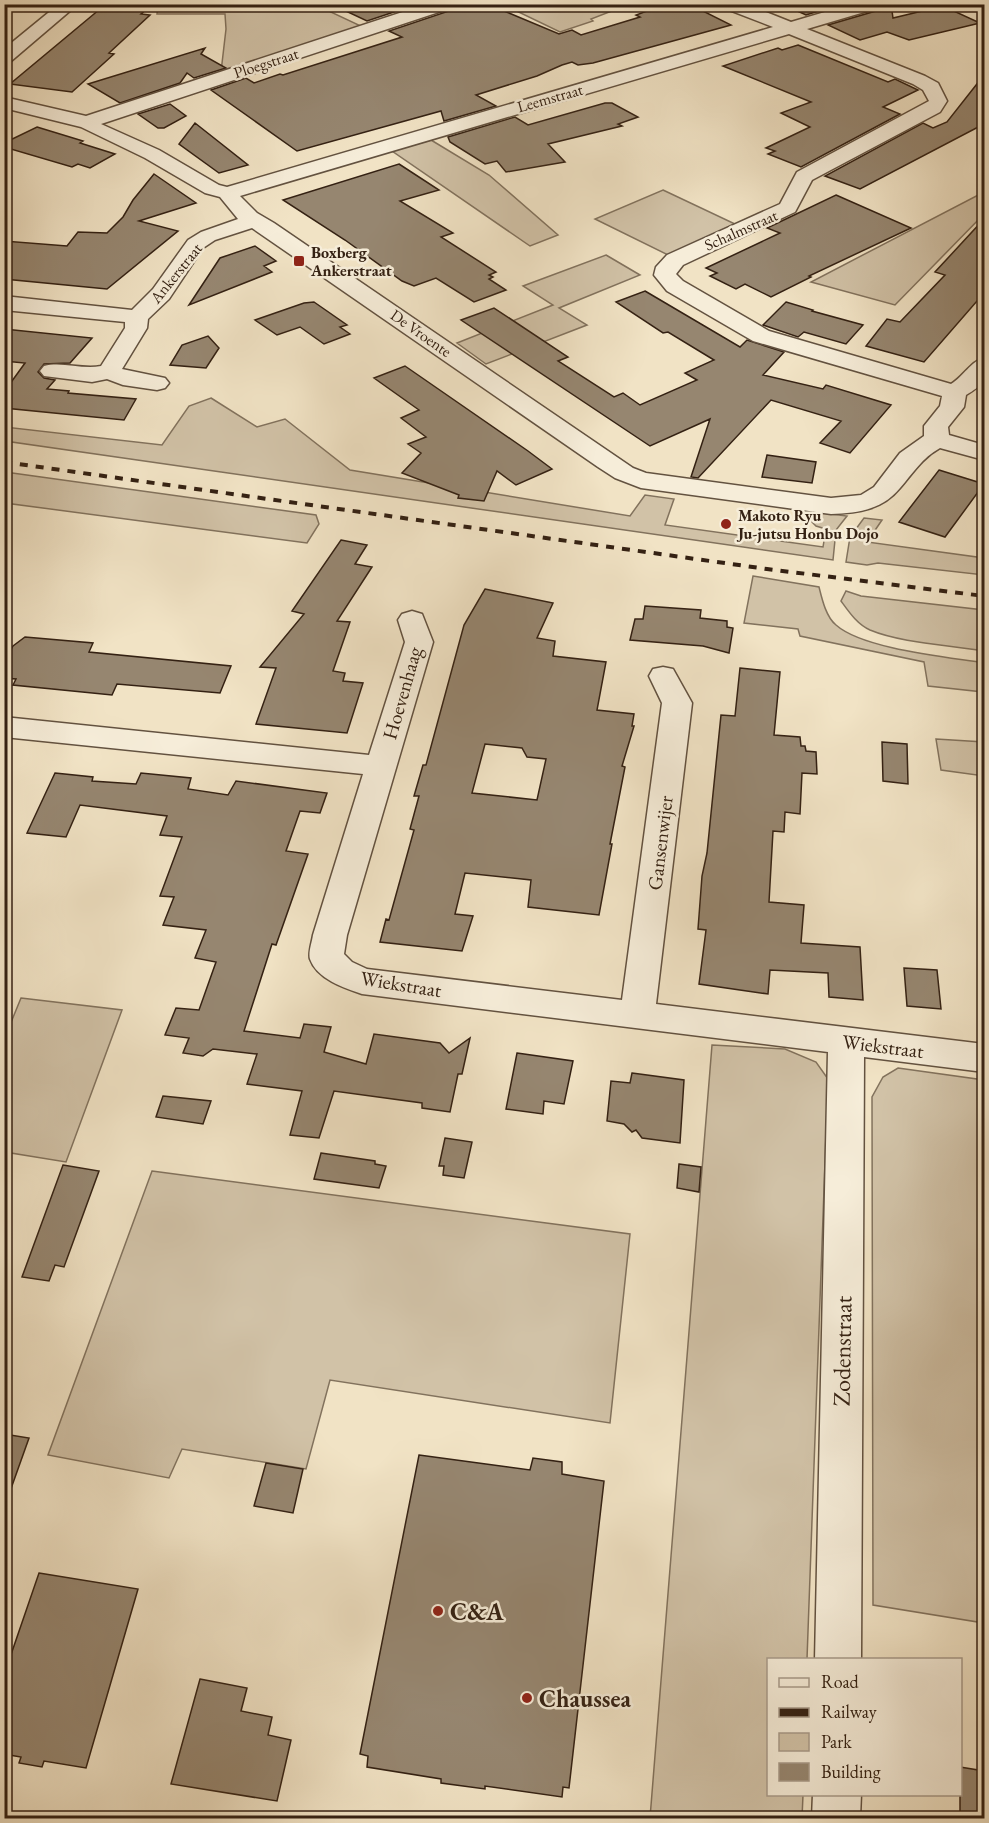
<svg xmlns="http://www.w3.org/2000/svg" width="989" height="1823" viewBox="0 0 989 1823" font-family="'EB Garamond',serif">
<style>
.green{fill:#d1c2a7;stroke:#82725d;stroke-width:1.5}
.building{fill:#968670;stroke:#342113;stroke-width:1.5;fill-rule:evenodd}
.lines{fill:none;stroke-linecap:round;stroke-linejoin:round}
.minor-casing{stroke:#635240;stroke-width:3}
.minor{fill:#f6edd9;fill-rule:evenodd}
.rail{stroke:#342113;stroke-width:4;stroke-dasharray:8 8;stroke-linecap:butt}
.poi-dot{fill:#8f2418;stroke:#f6edd9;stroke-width:2}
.labels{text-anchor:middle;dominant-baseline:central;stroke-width:5;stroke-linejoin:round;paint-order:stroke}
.far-street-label{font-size:16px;fill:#342113;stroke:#f6edd9}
.far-poi-label{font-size:16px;font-weight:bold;fill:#342113;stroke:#f6edd9;text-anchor:start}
.street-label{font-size:20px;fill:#342113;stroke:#f6edd9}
.near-street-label{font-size:24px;fill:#342113;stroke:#f6edd9}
.near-poi-label{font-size:24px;font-weight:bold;fill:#342113;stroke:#f6edd9;text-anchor:start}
</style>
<rect width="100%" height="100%" fill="#f1e3c5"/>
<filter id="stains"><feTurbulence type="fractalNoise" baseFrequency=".00333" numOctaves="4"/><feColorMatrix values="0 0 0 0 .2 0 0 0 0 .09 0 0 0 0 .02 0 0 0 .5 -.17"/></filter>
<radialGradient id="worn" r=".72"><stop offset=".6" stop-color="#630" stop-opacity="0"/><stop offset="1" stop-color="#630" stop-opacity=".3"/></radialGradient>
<path class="green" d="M605 4 617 9 591 19 593 21 560 32 504 5Z
M158 5H316L363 27 221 72 226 29 225 14H157Z
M431 140 489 175 558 235 530 246 392 151Z
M663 190 735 224 668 255 595 219Z
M984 192V214L895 305 811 282Z
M606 255 640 275 559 308 587 325 486 364 457 343 553 305 523 286Z
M211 398 257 427 285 419 350 470 630 516 645 495 674 499 665 525 823 547 826 529 816 526 812 522 814 512 847 516 836 530 833 560 5 441V427L162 445 189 406Z
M5 472 316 515 319 524 307 543 5 503Z
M864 518 882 520 867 542 984 558V575L878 563 867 565 846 562 850 537Z
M753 576 819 587C822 599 826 617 836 625 863 649 947 657 984 663V701L983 692 928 686 924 662 800 636 798 629 744 623Z
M846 591 861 596 984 610V651C950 645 901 643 870 630 857 624 849 612 841 601Z
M936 739 984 742V776L941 770Z
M21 998 122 1010 66 1162 5 1152V1037Z
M712 1045 785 1049 816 1062 828 1079 807 1659 768 1660V1794L803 1795 802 1818H650Z
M898 1068 984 1080V1623L873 1605 872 1097 883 1077Z
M152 1171 630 1234 610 1423 330 1380 306 1469 182 1449 169 1478 48 1455Z"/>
<path class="building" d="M106 4 148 8 141 14 150 15 109 53 114 54 72 92 10 84Z
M331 4H418L367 21Z
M455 4 492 6 559 34 572 30 581 35 640 17 636 15 666 4H689L731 25 593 63 578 65 572 62 562 65 537 76 476 95 496 106 444 121 441 111 297 151 211 90 246 78 254 83 280 74 283 75 402 37 389 31 452 10Z
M782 4H842L806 15Z
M882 4H891L893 18 943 6 980 23 909 40 887 32 860 40 828 25 879 10Z
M798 45 888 82 895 79 918 90 883 107 900 114 801 167 768 154 775 151 766 148 810 127 781 113 811 102 723 66 778 48 782 50Z
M205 48 201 54 226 68 194 78 187 73 180 83 120 103 88 84Z
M984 75V124L860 189 825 176 923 123 933 128 947 122Z
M605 103H612L638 117 618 124 622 126 548 144 565 162 506 172 497 161 485 164 450 142 448 137 515 117 528 125Z
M170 104 186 116 164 128H158L138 114Z
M195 123 248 165 219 173 179 144Z
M37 127 83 141 80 143 115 154 90 168 78 164 72 167 4 147V143Z
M399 164 439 190 400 201 453 233 441 237 496 272 489 275 493 277 489 279 506 290 474 302 436 278 414 286 402 281 345 240 283 200Z
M154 174 196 203 139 221 178 231 107 289 4 279V241L67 246 78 232 107 233 123 217 133 200Z
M836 195 911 228 809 276 811 277 771 297 745 284 736 289 710 276 717 273 706 268 780 233 767 228Z
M984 219V293L924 362 866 346 887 319 900 322 945 275 935 272Z
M255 246 276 261 264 266 272 272 189 305 220 258Z
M645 291 740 347 747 340 784 352 763 375 823 389 826 385 891 405 850 453 820 443 841 421 771 400 698 478 691 477 710 419 650 446 461 320 494 308 568 357 558 361 614 397 623 393 640 405 697 380 685 373 714 360 668 332 663 333 616 302Z
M314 302 347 325 340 327 350 334 324 344 300 327 277 335 255 320 304 303Z
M786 302 813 310 812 311 863 325 846 344 804 332 798 337 763 325Z
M4 329 92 338 70 363 44 364 38 372 44 378 55 380 47 389 69 391 68 393 136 399 124 420 4 408V392L25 363 4 361Z
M208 336 219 348 206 368 170 365 182 345Z
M405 366 528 451 552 469 516 485 497 471 484 501 458 498 459 495 402 473 421 453 408 444 426 437 401 418 419 410 374 378Z
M767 455 816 462 812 483 762 477Z
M939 470 984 484 945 537 899 522Z
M341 540 367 545 355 564 372 567 337 621 350 622 333 671 345 673 343 681 363 683 347 733 256 724 276 668 260 667 304 614 292 611Z
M485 589 553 603 537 638 555 641 553 656 606 662 597 710 634 714 632 726H634L622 766 625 767 610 844H612L599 915 528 907 531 880 465 873 455 914 473 916 462 951 380 942 386 919 389 920 414 830 410 829 419 796H414L423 765H426L464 625ZM485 744 522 748 527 757 546 759 537 800 472 793Z
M645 606 701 610 700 618 727 621V627L733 628 729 653 703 646 630 640 635 619H643Z
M25 637 93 643 89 652 231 666 220 693 117 684 112 695 13 685 16 679 4 678V662L13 646Z
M740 668 780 672 774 735 800 737 801 746H805L806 751 816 752 817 774 802 773 800 814 785 812 784 832 773 831 769 902 804 905 801 943 860 947 863 1000 829 997 828 973 770 970 768 994 699 984 706 930 698 929 702 876 707 853 721 715 735 716Z
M882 742 907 744 908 784 883 781Z
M55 773 93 777 92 781 136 784 141 773 191 778 188 789 228 795 236 781 327 793 320 813 300 811 286 851 308 854 276 945 272 944 244 1031 300 1038 304 1024 331 1027 324 1052 366 1064 374 1034 440 1043 449 1053 470 1038 462 1074H458L450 1112 422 1108V1103L334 1091 319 1138 290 1135 302 1091 247 1084 257 1054 213 1049 203 1056 183 1053 189 1038 165 1035 176 1008 199 1010 216 962 195 958 206 930 163 925 174 897 160 896 182 837 160 835 167 816 80 805 66 837 27 833Z
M904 968 937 970 941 1009 907 1006Z
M517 1053 573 1061 564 1104 544 1101 543 1114 506 1109Z
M632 1073 684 1080 680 1143 642 1138 636 1130 632 1132 624 1124 607 1121 611 1081 630 1083Z
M163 1096 211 1101 203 1124 156 1117Z
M445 1138 472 1142 464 1178 443 1175 444 1166H439Z
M321 1153 375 1161V1164L386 1166 379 1188 314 1179Z
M679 1164 701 1167 699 1192 677 1188Z
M63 1165 99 1171 64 1267 55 1265 49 1281 22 1277Z
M4 1434 29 1438 8 1497H4Z
M419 1455 530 1470 533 1458 562 1462V1474L604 1481 569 1788 563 1787 562 1797 485 1786V1789L441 1783V1779L367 1767 368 1756 360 1754Z
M266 1463 303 1469 293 1513 254 1506Z
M39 1573 138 1589 86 1768 44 1761 42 1767 19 1763 21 1757 4 1754V1675Z
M200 1679 247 1688 241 1711 272 1717 268 1735 291 1740 277 1801 171 1784Z
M960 1767 984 1771V1815L960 1812Z"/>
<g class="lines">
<g class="minor-casing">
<path id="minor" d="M59 4H78L10 62 4 63V49Z
M427 4H453L451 8 101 124 159 150 219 185 227 187 773 27 724 8 722 4H746L791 22 852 4H880L878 8 807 29 925 76 938 83 947 101 940 112 812 180 795 212 683 265 676 274 683 281 769 331 951 384C964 376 971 361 984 358 984 381 986 383 966 395L964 407 948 427 949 435 984 445V460L940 448C922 458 913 473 900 488 882 510 858 513 831 514L641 488 615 478 598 467 252 228 215 240 203 248 169 299 148 319 147 328 122 369 165 378 169 383 165 388 157 390 123 385 107 379 92 382 44 376 40 371 44 366C62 361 82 370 101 366L125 328V322L4 310V296L132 310 153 289 188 240 201 232 238 219 220 197 205 193 145 158 81 127 4 108V97L86 116ZM789 34 913 84 923 90 929 101 797 172 780 204 667 255 656 267 654 275 667 291 753 341 942 396 940 406 924 426V436L900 453 874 487 861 495 831 498 646 473 633 468 274 223 257 213 240 196Z
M412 611 422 614 433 642 347 935 344 954 352 962 367 969 622 1000 662 703 649 676 653 669 663 667 673 669 692 703 656 1004 984 1044V1072L864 1057 861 1660H815L828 1052 362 994C344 988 317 979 310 959 308 953 312 942 313 935L363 774 4 737V717L369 755 405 642 398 620 402 614Z
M813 1794H861L860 1818H812Z"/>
</g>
<use href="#minor" class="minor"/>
<path class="rail" d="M4 462 767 569 984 596"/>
</g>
<g class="poi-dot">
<rect x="293" y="255" width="12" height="12" rx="3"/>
<circle cx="726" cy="524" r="6"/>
<circle cx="438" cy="1611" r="6"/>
<circle cx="527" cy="1698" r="6"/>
</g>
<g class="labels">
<g class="far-street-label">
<text transform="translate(266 63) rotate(-18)">Ploegstraat</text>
<text transform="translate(550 98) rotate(-16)">Leemstraat</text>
<text transform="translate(741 230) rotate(-24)">Schalmstraat</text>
<text transform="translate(176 273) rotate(-51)">Ankerstraat</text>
<text transform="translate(421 333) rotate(35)">De Vroente</text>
</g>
<g class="far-poi-label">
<text x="311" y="252">Boxberg<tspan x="311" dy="18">Ankerstraat</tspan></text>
<text x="738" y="515">Makoto Ryu<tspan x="738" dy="18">Ju-jutsu Honbu Dojo</tspan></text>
</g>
<g class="street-label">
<text transform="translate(402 693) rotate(-74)">Hoevenhaag</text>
<text transform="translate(660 843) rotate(-83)">Gansenwijer</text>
<text transform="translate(401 984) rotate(9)">Wiekstraat</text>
<text transform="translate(883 1046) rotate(7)">Wiekstraat</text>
</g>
<g class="near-street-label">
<text transform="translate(842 1351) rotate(-89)">Zodenstraat</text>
</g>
<g class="near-poi-label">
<text x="450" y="1611">C&amp;A</text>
<text x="539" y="1698">Chaussea</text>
</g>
</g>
<rect width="989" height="1823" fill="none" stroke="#f1e3c5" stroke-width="24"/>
<rect x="6" y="6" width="977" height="1811" fill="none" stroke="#342113" stroke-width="3"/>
<rect x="12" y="12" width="965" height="1799" fill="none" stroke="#342113" stroke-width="1.5"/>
<rect x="767" y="1658" width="195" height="138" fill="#f6edd9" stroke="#a89b8a" stroke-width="1.5"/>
<rect x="779" y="1678" width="30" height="9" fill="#f6edd9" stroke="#a89b8a" stroke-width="1.5"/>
<text x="821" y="1688" font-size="18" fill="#342113">Road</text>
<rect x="779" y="1708" width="30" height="9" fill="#342113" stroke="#a89b8a" stroke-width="1.5"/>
<text x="821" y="1718" font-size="18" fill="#342113">Railway</text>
<rect x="779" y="1733" width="30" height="18" fill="#d1c2a7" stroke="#a89b8a" stroke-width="1.5"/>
<text x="821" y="1748" font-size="18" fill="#342113">Park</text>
<rect x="779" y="1763" width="30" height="18" fill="#968670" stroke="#a89b8a" stroke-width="1.5"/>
<text x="821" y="1778" font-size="18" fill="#342113">Building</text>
<rect width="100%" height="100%" filter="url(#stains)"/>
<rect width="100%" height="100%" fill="url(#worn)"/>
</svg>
